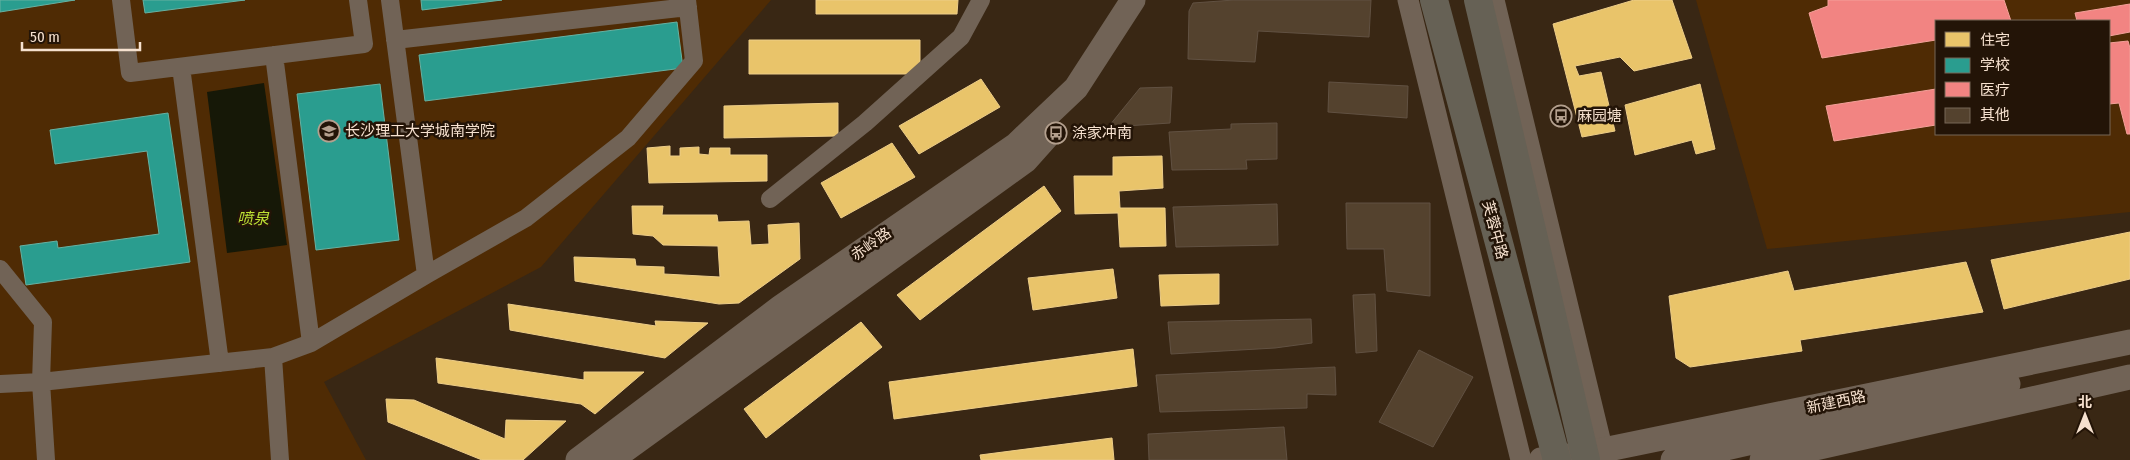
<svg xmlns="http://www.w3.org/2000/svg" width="2130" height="460" viewBox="0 0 2130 460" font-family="'Fira Sans Condensed','Noto Sans SC',sans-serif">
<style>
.built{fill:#4f2b04;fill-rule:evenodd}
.water{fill:#161807}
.homes{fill:#e9c46a;stroke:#edcd88}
.schools{fill:#2a9d8f;stroke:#67b1a2}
.health{fill:#f28482;stroke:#f3a099}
.building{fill:#54422e;stroke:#615142}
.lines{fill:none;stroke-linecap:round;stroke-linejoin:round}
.minor{stroke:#716356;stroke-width:18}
.tertiary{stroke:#716356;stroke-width:21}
.secondary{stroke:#716356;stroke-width:25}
.primary{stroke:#666155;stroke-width:28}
.labels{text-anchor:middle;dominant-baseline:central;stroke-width:5;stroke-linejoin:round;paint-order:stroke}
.poi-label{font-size:15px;fill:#f6e1cf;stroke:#231407;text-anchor:start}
.street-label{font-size:15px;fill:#f6e1cf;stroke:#231407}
.water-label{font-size:16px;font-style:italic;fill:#bee135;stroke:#231407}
</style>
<rect width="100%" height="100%" fill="#392714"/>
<path class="built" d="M0 0H771L541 267 324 382 366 460H0Z
M1696 0H2130V212L1767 249ZM1936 21H2109V134H1936Z"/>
<path class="water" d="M264 83 287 245 227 253 207 92Z"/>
<path class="homes" d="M816 0H958L957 14H816Z
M1634 0H1672L1692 58 1634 71 1620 57 1575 66 1579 76 1601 72 1615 131 1582 137 1553 24Z
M749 40H920V74H749Z
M981 79 1000 107 919 154 899 126Z
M1700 84 1715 149 1696 154 1692 140 1635 155 1625 105Z
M838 103V136L724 138V106Z
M892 143 915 177 841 218 821 183Z
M670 146V156H680V148L699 147V154L709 155 710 148H730V155H767V181L649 183 647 148Z
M1162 156 1163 188 1119 191 1120 208H1165L1166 246 1120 247 1118 213 1075 214 1074 176H1113V157Z
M1044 186 1061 211 920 320 897 295Z
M632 206H663L662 215H717L718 222 749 221 751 245 769 244 768 225 799 223 800 259 739 303 719 304 575 281 574 257 635 259 636 266 664 267V274L720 277 718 246 663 245 653 236 633 234Z
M2130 232V279L2004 309 1991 260Z
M1966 262 1983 312 1800 340 1802 351 1690 367 1676 358 1669 296 1788 271 1794 291Z
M1113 269 1117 298 1033 310 1028 278Z
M1219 274V304L1161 306 1159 275Z
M508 304 656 326 655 321 708 323 665 358 510 330Z
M861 322 882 347 766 438 744 409Z
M1133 349 1137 386 894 419 889 382Z
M436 358 584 380V372H644L595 414 581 404 438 383Z
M386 399 414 400 505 439 506 420 566 421 523 460H482L388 422Z
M1112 438 1114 460H981L980 455Z"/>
<path class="schools" d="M0 0H75L0 12Z
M143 0H245L145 13Z
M421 0H502L422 10Z
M677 22 683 68 425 101 419 55Z
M380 84 399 240 316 250 297 94Z
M168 113 190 262 26 285 20 246 57 241 58 248 159 234 147 151 55 164 50 130Z"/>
<path class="health" d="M1828 0H2004L2011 21H1936V40L1822 58 1809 13 1828 6Z
M2130 4V32L2109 36V21H2077L2075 13Z
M2128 41 2130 48V134H2127L2119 103 2109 104V43Z
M1936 89V125L1834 141 1826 106Z"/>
<path class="building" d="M1234 0H1371L1369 37 1258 31 1255 62 1188 59 1189 11 1193 3Z
M1329 82 1408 86 1407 118 1328 112Z
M1172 87 1170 123 1126 126 1117 138 1105 131 1140 88Z
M1277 123V159L1246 160 1247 169 1172 170 1169 132 1231 129V124Z
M1346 203H1430V296L1387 291 1384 249H1347Z
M1277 204 1278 245 1176 247 1173 207Z
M1375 294 1377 351 1356 353 1353 295Z
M1311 319 1312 343 1275 348 1171 354 1168 322Z
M1419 350 1473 377 1433 447 1379 422Z
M1335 367 1336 395 1307 394V408L1160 412 1156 375Z
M1284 427 1287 460H1149L1148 434Z"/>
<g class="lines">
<path class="minor" d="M121 0 130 73 364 44 358 0
M395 40 688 7
M274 55 311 343
M181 67 220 363
M770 199 865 123 961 37 981 0
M0 269 43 322 41 382 46 460
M426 275 526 218 628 138 694 61 687 0
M273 357 280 460
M0 384 41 382 273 357 311 343 426 275 390 0"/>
<path class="tertiary" d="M1408 0 1521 460
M1494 0 1605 460"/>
<path class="secondary" d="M578 460 781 307 1016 145 1076 88 1133 0
M611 460 1026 160 1051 132
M1541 460 1584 454 2130 342
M1673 460 2008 384
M1762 460 2130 377"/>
<path class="primary" d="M1434 0 1557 460
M1478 0 1586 460"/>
</g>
<defs>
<g id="bus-ring" transform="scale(1.125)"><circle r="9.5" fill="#231407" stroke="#b4a08e" stroke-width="1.5"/><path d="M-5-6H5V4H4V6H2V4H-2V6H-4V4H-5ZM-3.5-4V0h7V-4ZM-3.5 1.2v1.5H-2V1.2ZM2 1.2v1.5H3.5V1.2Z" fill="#b4a08e"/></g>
<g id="university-ring" transform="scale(1.125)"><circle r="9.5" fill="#231407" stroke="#b4a08e" stroke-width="1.5"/><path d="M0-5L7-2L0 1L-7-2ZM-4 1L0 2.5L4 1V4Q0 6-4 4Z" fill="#b4a08e"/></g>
</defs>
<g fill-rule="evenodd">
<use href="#bus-ring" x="1561" y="116"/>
<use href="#university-ring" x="329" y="131"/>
<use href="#bus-ring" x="1056" y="133"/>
</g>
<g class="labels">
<g class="poi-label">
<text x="1577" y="116">麻园塘</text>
<text x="345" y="131">长沙理工大学城南学院</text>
<text x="1072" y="133">涂家冲南</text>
</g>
<g class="street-label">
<text transform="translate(1495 230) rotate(75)">芙蓉中路</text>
<text transform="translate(871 244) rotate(-35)">赤岭路</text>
<text transform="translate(1836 402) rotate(-12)">新建西路</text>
</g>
<g class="water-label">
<text x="253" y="218">喷泉</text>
</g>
</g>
<rect x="1935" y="20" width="175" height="115" fill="#231407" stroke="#776657"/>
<rect x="1945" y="32" width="25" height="15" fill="#e9c46a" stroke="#776657"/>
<text x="1980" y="45" font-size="15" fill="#f6e1cf">住宅</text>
<rect x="1945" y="58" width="25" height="15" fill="#2a9d8f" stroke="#776657"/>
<text x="1980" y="70" font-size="15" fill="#f6e1cf">学校</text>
<rect x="1945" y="82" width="25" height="15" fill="#f28482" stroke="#776657"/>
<text x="1980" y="95" font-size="15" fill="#f6e1cf">医疗</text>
<rect x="1945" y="108" width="25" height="15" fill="#54422e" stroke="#776657"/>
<text x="1980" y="120" font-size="15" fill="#f6e1cf">其他</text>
<g transform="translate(2085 415)" stroke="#231407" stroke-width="4" paint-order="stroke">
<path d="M0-4L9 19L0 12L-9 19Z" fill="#f6e1cf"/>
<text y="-8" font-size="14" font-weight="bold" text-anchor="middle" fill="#f6e1cf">北</text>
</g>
<path d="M22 42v8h118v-8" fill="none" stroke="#f6e1cf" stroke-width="2.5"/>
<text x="30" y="42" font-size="15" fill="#f6e1cf" stroke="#231407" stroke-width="4" paint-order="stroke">50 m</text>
</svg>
